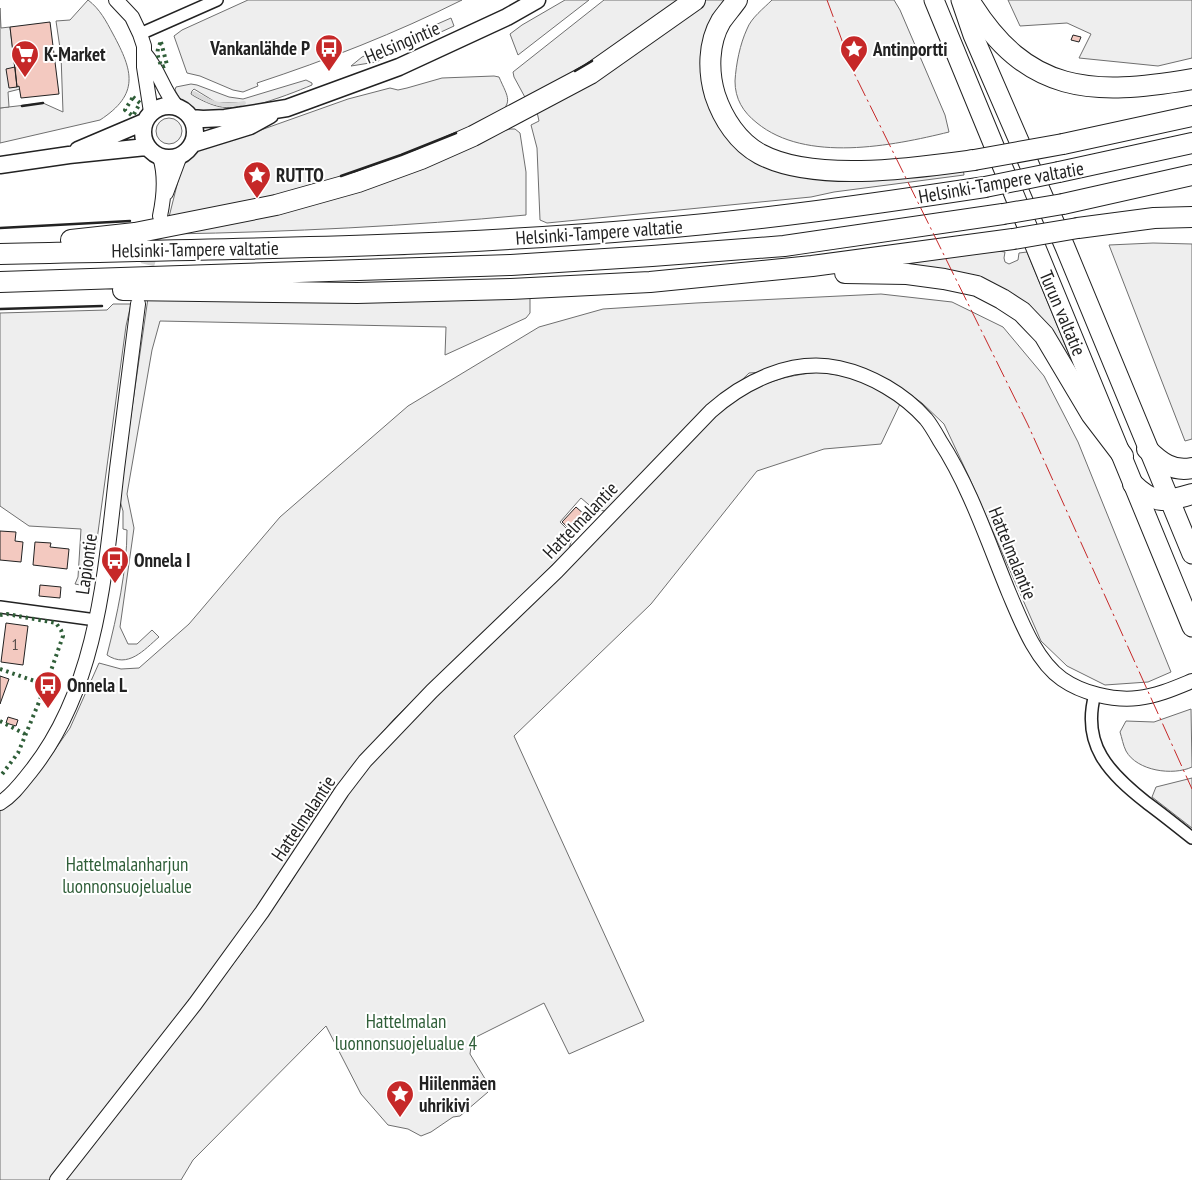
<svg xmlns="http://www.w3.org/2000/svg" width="1192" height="1180" viewBox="0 0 1192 1180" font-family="'PT Sans Narrow',sans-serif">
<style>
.green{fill:#eee;stroke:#6f6f6f;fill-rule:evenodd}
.parking{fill:#ededed;stroke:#6f6f6f}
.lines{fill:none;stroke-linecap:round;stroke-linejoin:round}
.stream{stroke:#d9d9d9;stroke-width:4}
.building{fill:#f3c9c0;stroke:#222}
.tertiary-tunnel{stroke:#d3d3d3;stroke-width:14;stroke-dasharray:14 7;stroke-linecap:butt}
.minor-casing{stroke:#222;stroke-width:14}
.tertiary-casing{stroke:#222;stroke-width:16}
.secondary-casing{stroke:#222;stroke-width:19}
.trunk-casing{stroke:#222;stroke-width:21}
.motorway-casing{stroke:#222;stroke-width:22}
.minor{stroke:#fff;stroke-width:11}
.tertiary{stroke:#fff;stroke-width:14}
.secondary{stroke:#fff;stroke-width:16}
.trunk{stroke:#fff;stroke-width:19}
.motorway{stroke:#fff;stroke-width:20}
.motorway-bridge-casing{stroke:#222;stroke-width:22;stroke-linecap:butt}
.motorway-bridge{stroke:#fff;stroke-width:20}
.hedge{stroke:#2f5e38;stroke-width:4;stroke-dasharray:2.5 4;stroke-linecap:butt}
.wall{stroke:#222;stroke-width:2.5}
.power{stroke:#c62828;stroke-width:1;stroke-dasharray:18 4 2.5 4;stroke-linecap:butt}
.labels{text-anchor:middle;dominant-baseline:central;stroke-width:4;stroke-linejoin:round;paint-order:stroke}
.number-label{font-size:16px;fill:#564c4a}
.street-label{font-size:19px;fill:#222;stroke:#fff}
.poi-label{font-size:19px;font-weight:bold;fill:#222;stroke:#fff;text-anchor:start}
.park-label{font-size:19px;fill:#2f5e38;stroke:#fff}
</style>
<rect width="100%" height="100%" fill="#fff"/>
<path class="green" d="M88 0C100 9 106 21 113 34 133 71 140 94 100 120L0 143V108L43 103 63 112 61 55 56 21 70 20Z
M248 0H462C396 33 327 60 257 83L258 86 243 92 233 90 200 76 187 73 174 36 182 30Z
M565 0H589L518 55 510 34 522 25Z
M604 0H681L625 40 527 101 514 77 513 72Z
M705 0H730L704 83 767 164 963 168 964 175 834 192 811 197 547 223 540 220 537 148 531 125 539 121 537 112 616 64Z
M772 0H894L900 10 945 115 949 132C892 146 806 163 757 123 743 112 735 99 735 81 736 64 740 44 747 29 751 18 764 8 772 0Z
M1008 0H1192V58L1158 66 1079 58 1091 34 1067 23 1020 26Z
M451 18 454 26 376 62 351 66 362 57Z
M494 76 499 77C508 98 515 103 493 118 439 140 385 163 329 181 277 197 222 206 169 217L181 169 187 158 203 148 258 131 348 99 390 88 398 90 407 88 442 78Z
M306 80 312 83V85C286 96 223 120 196 111 187 108 179 98 175 90L176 87 191 84 197 85 229 97 243 99ZM194 89 217 103H245C229 113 210 105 194 96L191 94 192 91Z
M156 131a13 13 0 1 1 26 0a13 13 0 1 1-26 0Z
M510 129H515L520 133 526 172V215C408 226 290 232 171 234Z
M1153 243 1192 244V439L1185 441 1109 245Z
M986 249 1005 252 1004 258 1005 262 1009 264 1018 260 1019 253 1027 252 1069 354 1065 355 1034 317 890 263Z
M881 294 952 302 1003 327 1044 376 1078 442 1171 672 1148 682 1105 685 1067 666 1041 641 969 477 944 424 922 403 904 390 856 366 749 373 607 511 595 510 581 498 560 522 573 535 569 549 394 719 359 759 245 926 162 1036 50 1180H0V810L11 804 45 764 70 728 99 663 121 669 139 668 189 624 280 517 408 406 539 327 603 309 696 303Z
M530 296V313L526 318 445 355 446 327 160 321 152 350 127 494 134 528 120 627 128 644H137L152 630 159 637C144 650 128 669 107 655 117 616 127 570 127 530L123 529V511L119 498 148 298Z
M113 304H131L126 326 91 584 86 586 75 584 78 577 81 529 29 526 0 506V313L107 310Z
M820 372 855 378 884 393 900 404 881 444 824 449 757 471 651 604 514 736 644 1021 569 1054 544 1003 472 1039 470 1054 487 1082 488 1092 460 1116 453 1117 431 1132 421 1136 408 1129 388 1125 361 1094 326 1026 193 1160 181 1180H64L170 1047 243 951 289 885 333 814 368 766 404 728 708 422C746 389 770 377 820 372Z
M1191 709 1192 767C1173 776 1137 771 1126 751 1123 745 1122 738 1120 732L1126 721 1154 722Z
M1192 778V828L1152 797 1156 787Z"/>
<path class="parking" d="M0 8 1 28 10 27 17 86H19L20 89 8 92 9 107 0 108Z"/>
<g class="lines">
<path class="stream" d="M194 93C211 103 223 108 244 103"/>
</g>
<path class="building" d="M50 22 59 94 21 98 19 86 17 87 10 27Z
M1073 35 1081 37 1079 42 1071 40Z
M15 67 17 87 9 88 6 69Z
M576 507 585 515 571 530 562 522Z
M0 531 16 532 15 541 23 542 21 562 0 560Z
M35 542 51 543 50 547 69 549 67 569 33 565Z
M40 585 61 587 60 598 39 596Z
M6 623 28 626 23 665 1 662Z
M0 676 9 679 0 704Z
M8 717 18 720 16 726 6 723Z"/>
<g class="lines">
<path class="tertiary-tunnel" d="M142 285 159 221"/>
<g class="minor-casing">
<path id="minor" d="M140 34 217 0
M0 607 96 620
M1095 694C1081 745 1109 773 1147 803 1162 814 1177 826 1192 838"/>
</g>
<g class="tertiary-casing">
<path id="tertiary" d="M116 0 132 17 140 34 144 46V67L151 112
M145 54C159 70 163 91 177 107
M160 157C166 176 164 197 160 216
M166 193 179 158
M0 803C13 795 22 782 31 771 98 687 105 572 117 469 124 414 131 359 138 304
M57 1180 195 1004 262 912 342 791 365 761 432 691 557 571 711 411C745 381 792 358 839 368 871 375 904 394 926 419 931 425 936 434 940 441 970 487 988 542 1009 593 1021 621 1036 661 1062 679 1082 693 1113 701 1138 698 1157 696 1175 688 1192 681"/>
</g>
<g class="secondary-casing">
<path id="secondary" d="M143 132a26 26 0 1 1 52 0a26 26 0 1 1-52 0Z
M191 118 203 119 225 118 287 108 399 67 507 17 537 0
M192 144 250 126 270 115
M78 150 144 122
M0 165 69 155 146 147"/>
</g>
<g class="trunk-casing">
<path id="trunk" d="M934 0 1192 627
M961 0 973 35 1065 247 1192 554"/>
</g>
<g class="motorway-casing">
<path id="motorway" d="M737 0C732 7 726 14 721 21 708 43 708 72 715 95 723 119 738 142 760 154 814 183 915 168 974 160
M969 0C1027 95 1092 96 1192 79
M1063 144 1192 116
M1059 172 1192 143
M1063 204 1192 175
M1078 228 1154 218 1192 217
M71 240 135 233 276 205 358 182 421 159 473 136 590 74 695 0
M0 254C217 249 434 248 650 229 762 220 873 204 985 187
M845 273 907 274 944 279 977 286 1002 299 1022 312 1044 335 1091 414 1123 456
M0 282 511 265 652 256 784 246 1003 214
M123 290 357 293 511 289 650 282 812 266 1013 239
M1147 449C1160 462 1173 472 1192 468
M1133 484C1154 505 1165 502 1192 494"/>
</g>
<use href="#minor" class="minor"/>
<use href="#tertiary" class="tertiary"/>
<use href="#secondary" class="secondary"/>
<use href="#trunk" class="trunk"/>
<use href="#motorway" class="motorway"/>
<g class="motorway-bridge-casing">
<path id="motorway-bridge" d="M974 160 1063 144
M985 187 1059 172
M1003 214 1063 204
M1013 239 1078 228"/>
</g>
<use href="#motorway-bridge" class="motorway-bridge"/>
<path class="hedge" d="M161 42 167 65 162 67C158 59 155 51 161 42Z
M133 97 140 103 133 116 125 110Z
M0 615 7 614 56 623 61 630 63 636 46 685 18 753 0 777
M0 669 46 685
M0 721 25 734"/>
<path class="wall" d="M575 71 592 61
M22 106 43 103
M341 176 401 155 456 133
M0 228 130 221
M0 309 102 306"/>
<path class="power" d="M827 0 854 73 1028 425 1192 789"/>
</g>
<defs>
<g id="bus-pin" transform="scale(1.4375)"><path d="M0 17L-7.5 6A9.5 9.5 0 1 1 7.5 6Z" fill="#c62828" stroke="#fff"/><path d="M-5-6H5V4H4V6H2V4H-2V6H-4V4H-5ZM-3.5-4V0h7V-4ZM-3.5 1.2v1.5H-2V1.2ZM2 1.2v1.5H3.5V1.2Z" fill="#fff"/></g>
<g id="sight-pin" transform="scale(1.4375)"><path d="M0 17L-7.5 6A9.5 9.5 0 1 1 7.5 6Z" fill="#c62828" stroke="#fff"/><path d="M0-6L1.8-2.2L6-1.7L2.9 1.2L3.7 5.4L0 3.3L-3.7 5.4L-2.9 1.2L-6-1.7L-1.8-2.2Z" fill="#fff"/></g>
<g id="supermarket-pin" transform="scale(1.4375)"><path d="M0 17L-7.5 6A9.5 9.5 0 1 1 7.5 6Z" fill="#c62828" stroke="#fff"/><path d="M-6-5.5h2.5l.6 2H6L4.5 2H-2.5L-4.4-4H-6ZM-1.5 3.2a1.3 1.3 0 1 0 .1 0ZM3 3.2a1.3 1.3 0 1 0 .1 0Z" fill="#fff"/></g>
</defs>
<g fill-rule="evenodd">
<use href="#bus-pin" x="329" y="48"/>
<use href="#sight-pin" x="854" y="49"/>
<use href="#supermarket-pin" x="25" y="54"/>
<use href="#sight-pin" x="257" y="175"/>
<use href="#bus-pin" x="115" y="560"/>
<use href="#bus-pin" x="48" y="685"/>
<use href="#sight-pin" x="400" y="1094"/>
</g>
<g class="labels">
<g class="number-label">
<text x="15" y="644">1</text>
</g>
<g class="street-label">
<text transform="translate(402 42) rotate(-23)">Helsingintie</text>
<text transform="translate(1001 182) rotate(-10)">Helsinki-Tampere valtatie</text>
<text transform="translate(599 232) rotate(-4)">Helsinki-Tampere valtatie</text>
<text transform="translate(195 249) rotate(-1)">Helsinki-Tampere valtatie</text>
<text transform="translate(1063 313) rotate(67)">Turun valtatie</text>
<text transform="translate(580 520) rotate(-46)">Hattelmalantie</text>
<text transform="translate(1013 553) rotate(68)">Hattelmalantie</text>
<text transform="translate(86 564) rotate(-82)">Lapiontie</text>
<text transform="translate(303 818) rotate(-56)">Hattelmalantie</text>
</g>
<g class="poi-label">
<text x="310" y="48" text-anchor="end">Vankanlähde P</text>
<text x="873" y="49">Antinportti</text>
<text x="44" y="54">K-Market</text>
<text x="276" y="175">RUTTO</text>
<text x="134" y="560">Onnela I</text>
<text x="67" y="685">Onnela L</text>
<text x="419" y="1083">Hiilenmäen<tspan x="419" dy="22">uhrikivi</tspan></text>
</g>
<g class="park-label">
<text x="127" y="864">Hattelmalanharjun<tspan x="127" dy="22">luonnonsuojelualue</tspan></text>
<text x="406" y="1021">Hattelmalan<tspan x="406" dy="22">luonnonsuojelualue 4</tspan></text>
</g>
</g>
</svg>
